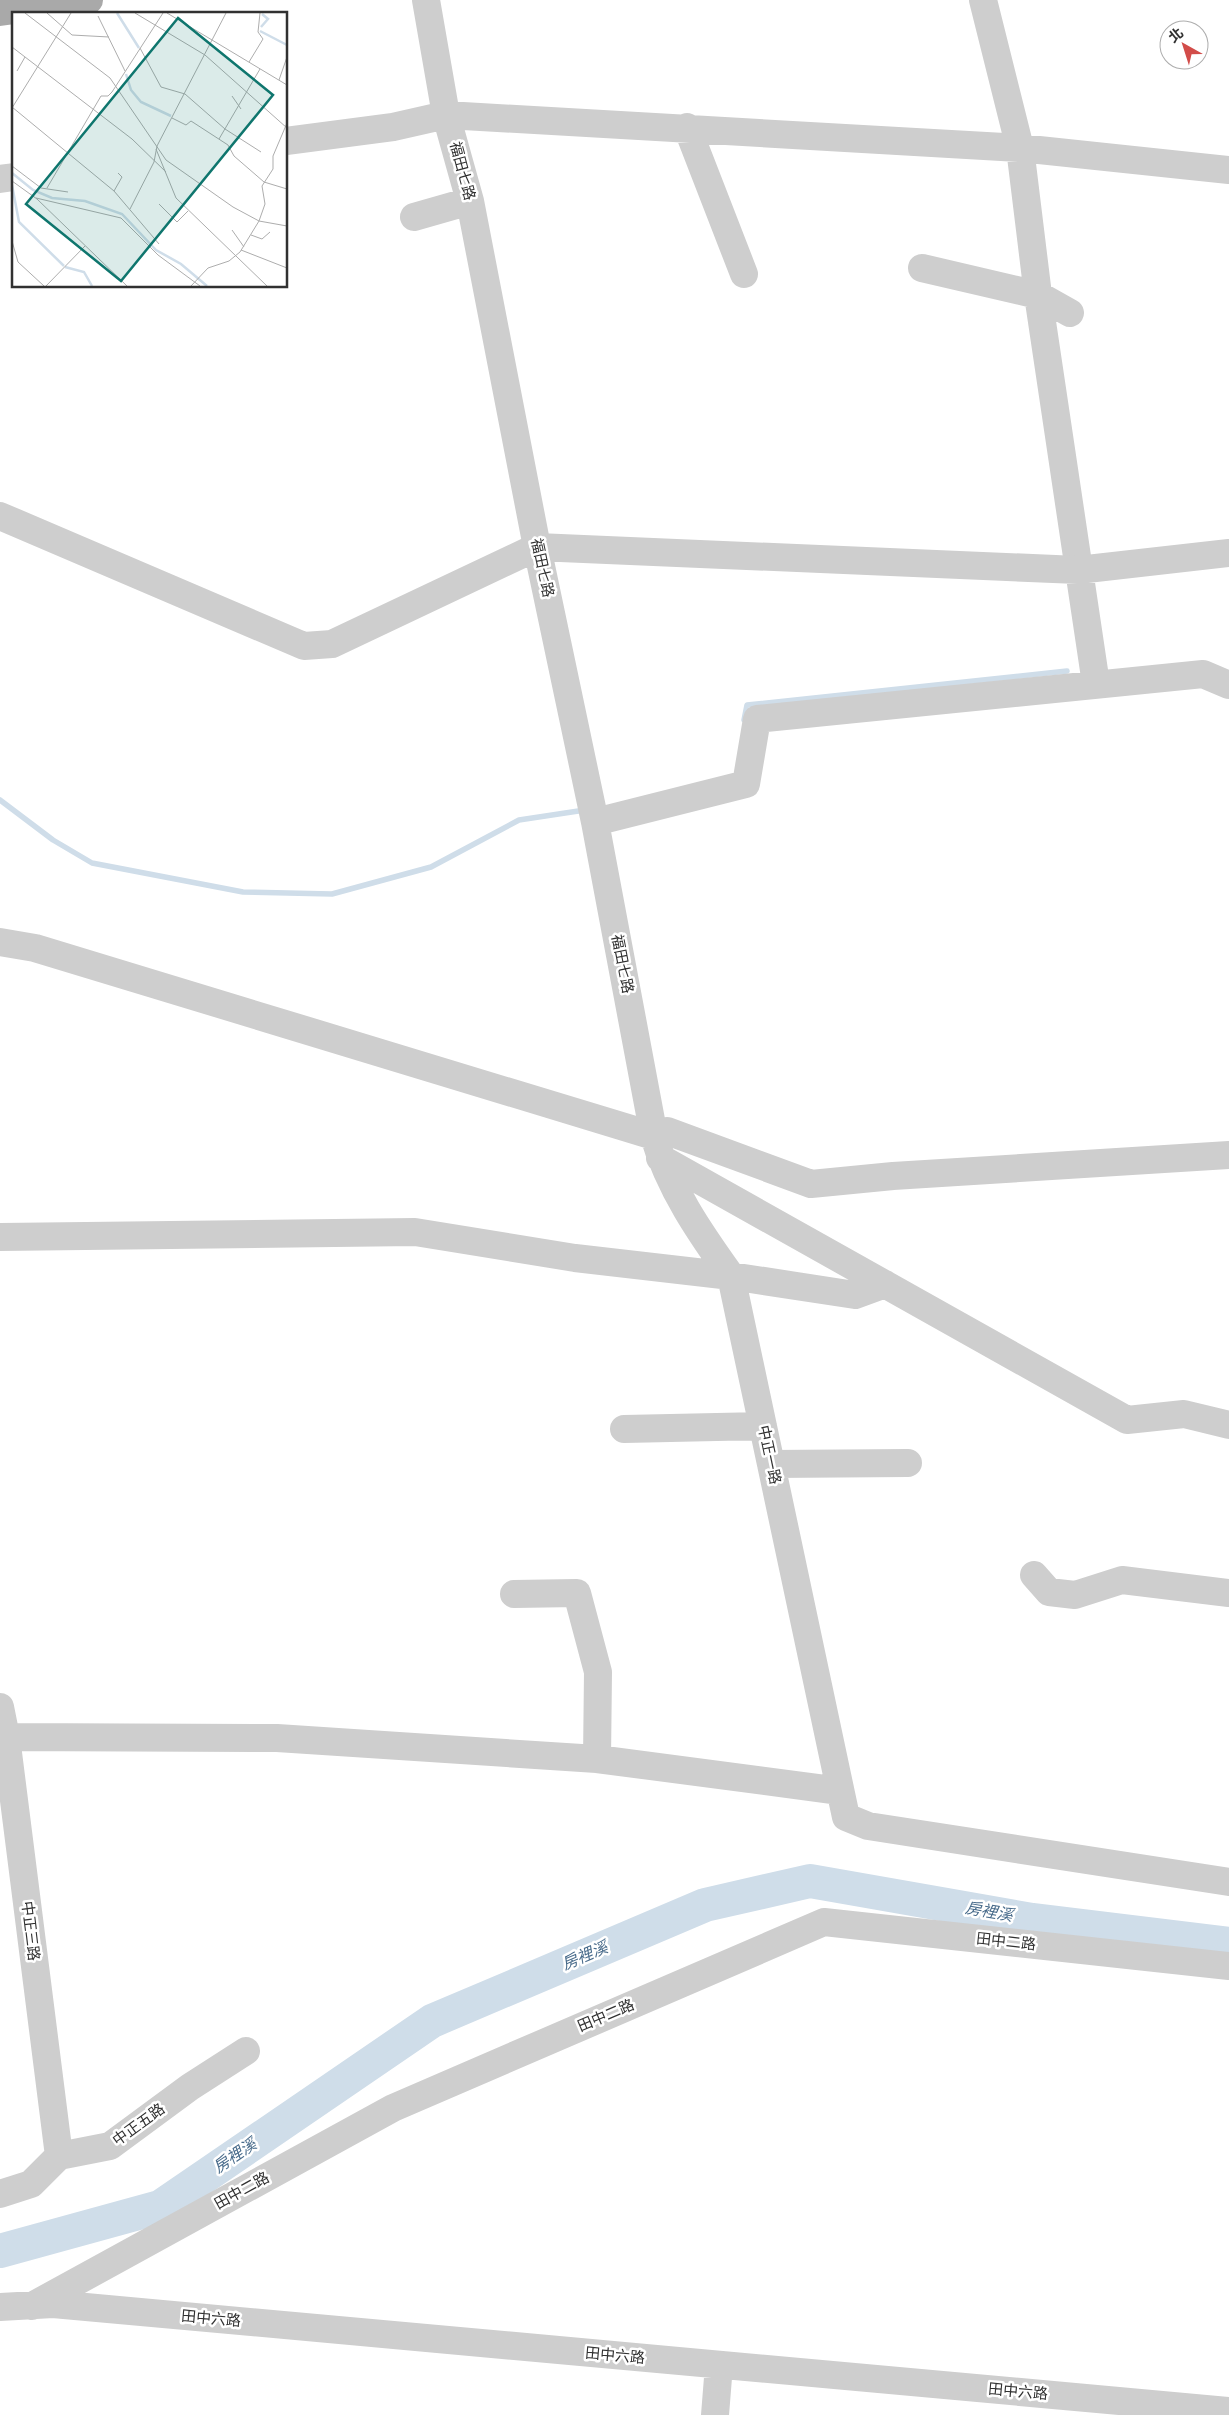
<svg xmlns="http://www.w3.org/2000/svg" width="1229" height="2415" viewBox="0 0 1229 2415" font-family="'Source Sans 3','Noto Sans TC',sans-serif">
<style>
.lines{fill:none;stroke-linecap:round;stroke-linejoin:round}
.stream{stroke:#cfdde9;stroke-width:5.5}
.river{stroke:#cfdde9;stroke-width:34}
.minor{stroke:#cecece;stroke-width:28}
.major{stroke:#a9a9a9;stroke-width:28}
.labels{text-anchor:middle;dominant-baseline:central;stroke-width:5;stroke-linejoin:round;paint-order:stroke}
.street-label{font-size:15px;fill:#313131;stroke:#fff}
.water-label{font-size:16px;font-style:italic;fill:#476a8a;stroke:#fff}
.inset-river{fill:none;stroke:#cfdde9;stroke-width:2.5}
.inset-road{fill:none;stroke:#adadad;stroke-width:1}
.view{fill:#0f766e;fill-opacity:0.15;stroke:#0f766e;stroke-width:2.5}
.inset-edge{fill:none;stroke:#313131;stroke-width:2.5}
</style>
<rect width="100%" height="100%" fill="#fff"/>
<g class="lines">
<path class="stream" d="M744 720 747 705 1067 671
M0 800 53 840 92 863 243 892 332 894 431 867 519 820 585 810"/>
<path class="river" d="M0 2251 160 2207 432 2021 705 1905 810 1881 1032 1920 1229 1944"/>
<path class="minor" d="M426 0 446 115 470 201 537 547 595 822 654 1136C669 1188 700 1233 731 1276L846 1817 868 1826 1229 1882
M983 0 1020 148 1038 295 1096 684
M687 127 744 274
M286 141 393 127 446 115 1020 148 1229 170
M0 179 14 177
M414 217 470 201
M922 268 1038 295 1070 313
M0 516 304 646 332 644 537 547 1078 570 1229 553
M595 822 746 784 757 719 1203 674 1229 685
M0 942 35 948 654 1136 667 1131 811 1184 893 1176 1229 1155
M660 1158 1127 1420 1184 1414 1229 1425
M0 1237 415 1232 575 1258 731 1276 855 1295 885 1284
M624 1429 763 1426
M771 1464 908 1463
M1034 1575 1049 1592 1075 1595 1122 1580 1229 1593
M514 1594 577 1593 598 1672 597 1759
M0 1707 6 1737 59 2156
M0 1737 277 1738 597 1759 840 1791
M0 2194 31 2184 59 2156 110 2146 190 2087 246 2051
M32 2306 393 2108 824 1922 1229 1966
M0 2307 53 2304 1229 2411
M715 2415 719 2365"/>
<path class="major" d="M0 12 89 0"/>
</g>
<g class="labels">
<g class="street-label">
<text transform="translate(462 171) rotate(75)">福田七路</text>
<text transform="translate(542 568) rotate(78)">福田七路</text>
<text transform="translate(622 964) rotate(79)">福田七路</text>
<text transform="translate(769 1455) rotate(78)">中正一路</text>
<text transform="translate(30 1931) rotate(83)">中正三路</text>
<text transform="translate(1006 1942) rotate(6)">田中二路</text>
<text transform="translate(606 2016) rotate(-23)">田中二路</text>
<text transform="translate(139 2125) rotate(-36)">中正五路</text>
<text transform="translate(242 2191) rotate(-29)">田中二路</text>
<text transform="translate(211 2319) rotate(5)">田中六路</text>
<text transform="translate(615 2356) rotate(5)">田中六路</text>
<text transform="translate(1018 2392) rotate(5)">田中六路</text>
</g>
<g class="water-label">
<text transform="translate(989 1912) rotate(10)">房裡溪</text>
<text transform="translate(585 1956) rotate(-23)">房裡溪</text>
<text transform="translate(235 2156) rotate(-34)">房裡溪</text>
</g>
</g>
<g transform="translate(12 12)">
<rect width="275" height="275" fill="#fff"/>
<path class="inset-river" d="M105 1 127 36M249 15 256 7 250 2M248 19 275 33M114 62 119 78 129 90 159 104M0 161 21 178 40 186 73 189 110 202 144 238 169 252 195 274M0 173 7 210 52 254M53 255 72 260 80 274"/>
<path class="inset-road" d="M13 1 98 66 154 148 221 195 247 209 275 214M35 1 60 23 97 25M123 1 193 43 275 116M155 1 275 73M86 4 113 59M0 35 120 127 154 160M128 36 149 75 173 82 213 117 249 140M237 50 251 27 246 20 248 1M5 59 13 45M267 68 275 45M220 84 229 97M0 95 102 179 147 232M0 96 59 1M160 106 174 113 179 109 216 133 222 144 252 170 275 177M207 127 248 57M144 137 164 186 255 274M0 154 29 176 56 180M0 169 25 187 115 274M35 176 89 84H96L100 80 151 1M102 179 110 165 106 161M24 186 109 206 146 243 188 274M147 192 165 210 176 199M118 197 142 150 145 134 214 1M220 218 232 235M239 223 250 227 258 220M0 229 6 250 32 274M229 238 275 256M34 274 73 234M179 274 196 256 217 249 228 240 247 209 253 192 250 174 261 157V144L275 111"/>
<path class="view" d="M166 6 261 83 109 269 14 192Z"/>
<rect width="275" height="275" class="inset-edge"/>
</g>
<g transform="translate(1184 45) rotate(321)"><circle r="24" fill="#ffffff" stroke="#adadad"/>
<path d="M0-4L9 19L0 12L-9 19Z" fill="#d24c49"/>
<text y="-8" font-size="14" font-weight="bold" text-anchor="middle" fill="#313131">北</text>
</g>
</svg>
